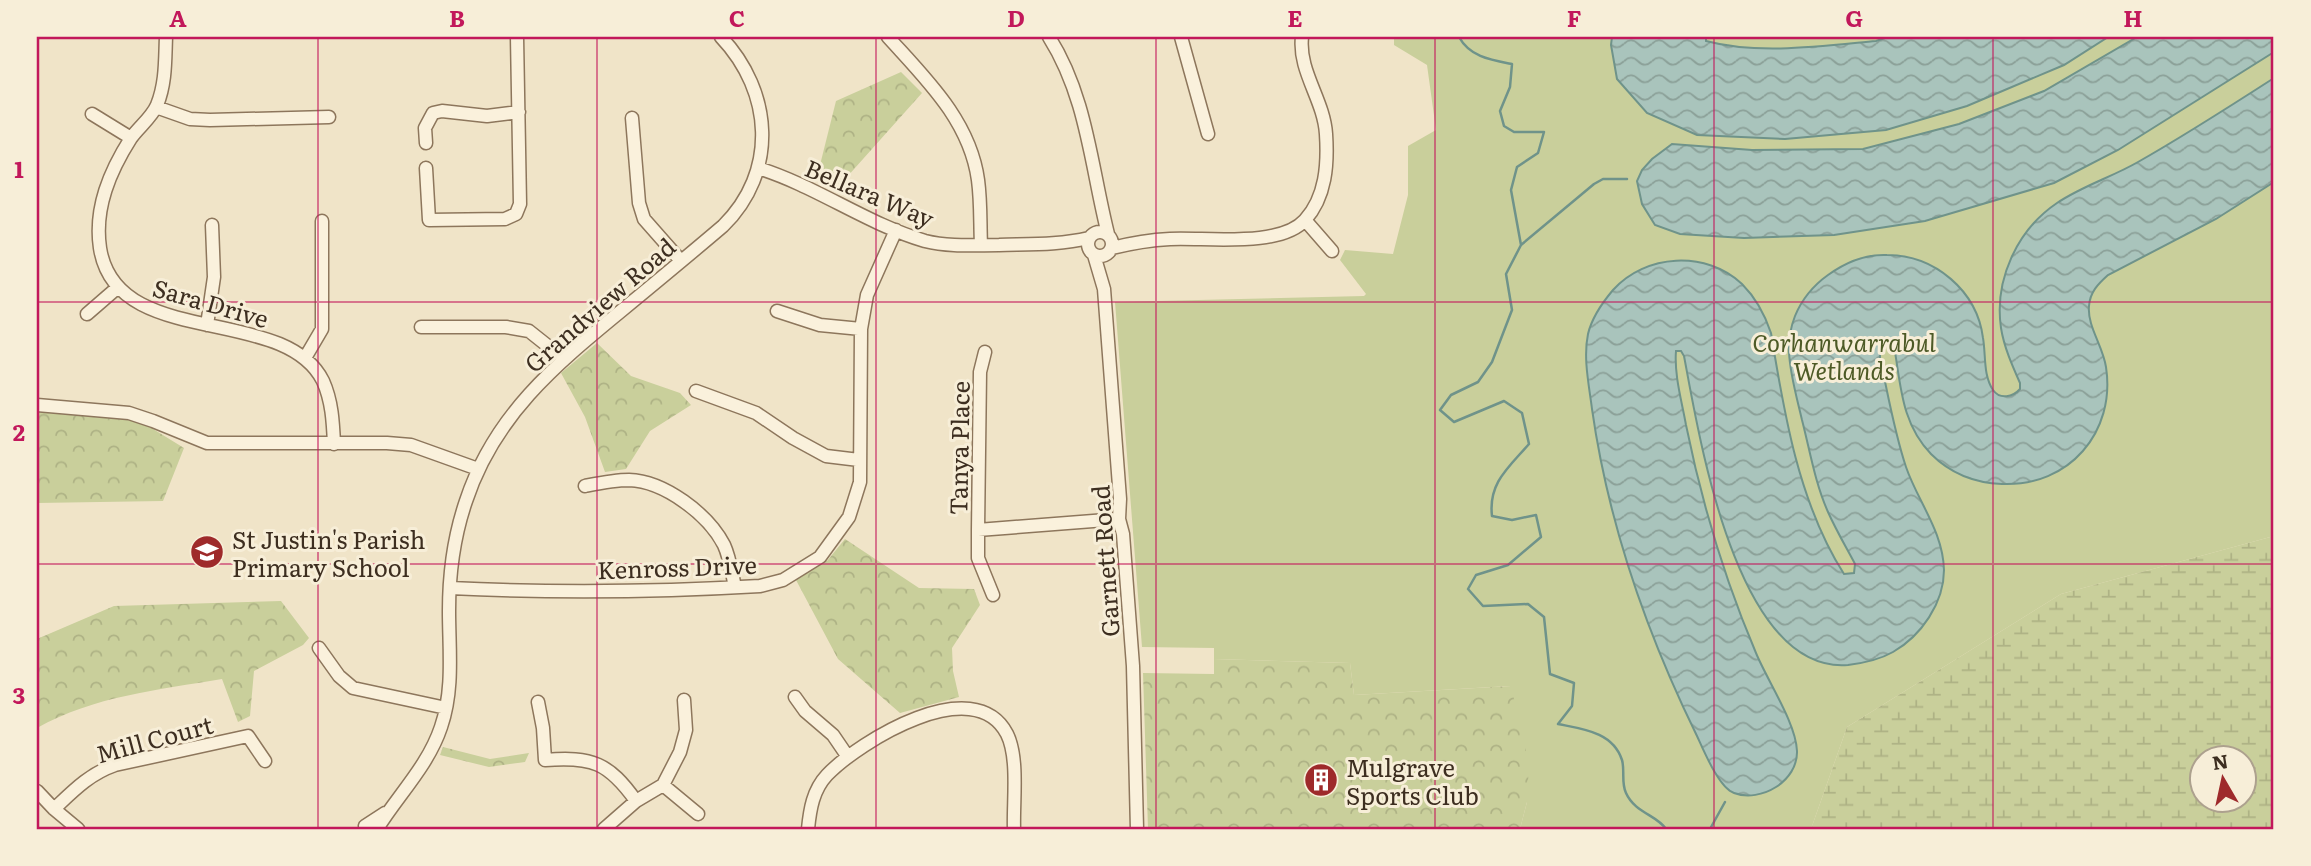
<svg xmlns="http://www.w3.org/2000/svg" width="2311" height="866" viewBox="0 0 2311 866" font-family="Literata,serif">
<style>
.grass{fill:#c9cf9b}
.wetland{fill:url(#wetland-marsh);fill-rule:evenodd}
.park{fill:url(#park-crowns)}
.water{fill:url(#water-waves);stroke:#6f938a;stroke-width:2}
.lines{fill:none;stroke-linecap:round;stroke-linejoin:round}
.stream{stroke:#6f938a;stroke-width:2.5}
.minor-casing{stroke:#8d765c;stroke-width:15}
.minor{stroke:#faf1dc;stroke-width:12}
.grid{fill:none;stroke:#c2185b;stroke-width:2;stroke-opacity:0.55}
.labels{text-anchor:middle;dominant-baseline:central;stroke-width:6;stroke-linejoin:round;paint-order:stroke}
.street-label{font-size:24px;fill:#3d2e20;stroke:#f7eed8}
.park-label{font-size:24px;font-style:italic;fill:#4d5a26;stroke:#f7eed8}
.poi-label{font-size:24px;fill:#3d2e20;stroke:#f7eed8;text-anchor:start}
.neatline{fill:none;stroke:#c2185b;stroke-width:2.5}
.grid-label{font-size:23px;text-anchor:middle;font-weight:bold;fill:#c2185b}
</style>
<defs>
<pattern id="wetland-marsh" width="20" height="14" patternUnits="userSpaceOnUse" patternTransform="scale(1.75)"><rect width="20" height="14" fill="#c9cf9b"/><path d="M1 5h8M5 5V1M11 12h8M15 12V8" fill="none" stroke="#aeb285"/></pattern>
<pattern id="park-crowns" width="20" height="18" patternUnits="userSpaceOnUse" patternTransform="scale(1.75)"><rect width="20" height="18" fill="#c9cf9b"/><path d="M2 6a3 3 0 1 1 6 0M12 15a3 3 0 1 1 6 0" fill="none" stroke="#aeb285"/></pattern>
<pattern id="water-waves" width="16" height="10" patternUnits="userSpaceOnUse" patternTransform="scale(1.75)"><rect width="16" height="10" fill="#a9c4bc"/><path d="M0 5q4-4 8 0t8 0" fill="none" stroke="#8ba098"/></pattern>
</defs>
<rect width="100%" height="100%" fill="#f0e4c8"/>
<path class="grass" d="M1394 37H2274V536L2061 594 1847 727 1811 829H1520L1527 802 1510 686 1354 695 1350 663 1214 659V648L1142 647 1115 302 1364 296 1366 294 1340 260 1345 250 1393 254 1408 195V146L1436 130 1427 65 1394 45Z"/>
<path class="wetland" d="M2274 536V829H1811L1847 727 2061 594ZM2202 758H2244V800H2202Z"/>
<path class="park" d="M901 72 922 93 838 187 817 177 836 101Z
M597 343 631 376 680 393 691 405 650 431 626 469 605 472 585 417 561 373Z
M37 412 140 421 184 448 163 501 37 503Z
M845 539 919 588 974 589 980 605 952 648 953 671 959 697 900 713 838 659 796 580 827 561Z
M281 601 309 638 303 645 254 671 250 716 238 722 222 679C158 690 94 696 37 728V639L114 606Z
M1214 659 1350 663 1354 695 1511 686 1529 764 1527 802 1520 829H1148L1143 673 1214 674Z
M443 747 490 759 529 753 525 762 489 767 440 755Z"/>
<path class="water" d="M1612 37H1706V41C1758 55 1823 46 1876 41L1888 37H2108L2064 65 1967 106 1886 130 1785 139 1697 135 1647 113 1617 79 1611 45Z
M2137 37H2274V52L2118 150 2054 183 1925 221 1834 235 1744 238 1680 234 1655 225 1642 204 1637 181 1642 170 1652 159 1672 144 1752 150 1863 149 1959 124 2044 91Z
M2274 78V182L2216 219 2108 275C2098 284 2090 292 2089 306 2087 326 2103 346 2106 367 2116 432 2069 487 2002 484 1975 483 1950 473 1931 454 1901 423 1901 385 1894 346L1887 342C1879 346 1880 350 1880 358 1888 394 1894 431 1906 467 1918 502 1943 531 1944 570 1944 603 1921 636 1893 652 1879 660 1864 663 1848 665 1736 674 1699 435 1684 356L1681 351H1676C1674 375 1682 402 1686 425 1702 504 1725 580 1756 653 1767 680 1796 723 1797 751 1798 781 1761 803 1734 793 1719 788 1704 751 1697 736 1647 634 1608 522 1592 409 1589 385 1583 358 1588 334 1592 317 1602 303 1613 290 1645 254 1706 250 1742 284 1756 298 1765 315 1771 333 1784 413 1799 504 1844 574L1854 573 1855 564C1846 547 1836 530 1828 512 1815 483 1810 451 1802 420 1797 398 1790 375 1789 352 1788 341 1791 326 1795 316 1802 299 1814 285 1828 275 1846 262 1865 254 1887 255 1935 255 1977 291 1983 338 1986 355 1983 375 1993 390 2000 400 2013 397 2020 389V383C2012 365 2004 347 2001 328 1994 280 2017 230 2057 203 2082 186 2112 177 2138 162 2184 136 2229 107 2274 78Z"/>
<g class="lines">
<path class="stream" d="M1459 37C1470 57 1491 60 1512 64L1510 87 1500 111 1504 126 1514 132H1544L1538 153 1517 167 1511 190 1521 245 1506 274 1512 310 1492 362 1478 382 1451 395 1440 410 1454 422 1504 401 1522 413 1529 444C1509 467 1488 483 1492 516L1512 520 1536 515 1541 537 1508 565 1476 575 1468 589 1483 606 1528 604 1544 617 1550 674 1574 683 1572 706 1558 724C1583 729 1613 732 1622 760 1625 770 1621 783 1626 793 1635 813 1657 815 1666 829
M1521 245 1594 184 1603 179H1627
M1710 829 1725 802"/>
<g class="minor-casing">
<path id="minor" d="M166 37C165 60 166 83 157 105 152 117 139 127 131 138 110 171 94 208 100 248 116 351 284 303 323 381 332 401 333 422 334 444
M888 37C926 79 970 121 978 180 981 202 980 223 981 245
M1049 37C1087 97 1091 167 1108 234
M1181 37 1208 134
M156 107 190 119 210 120 329 117
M92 114 131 138
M632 118 639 203 644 219 681 261
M426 143 425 128 433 113 442 111 487 116 519 112
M426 168 429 220 505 219 516 214 520 204 517 37
M758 168C816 186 867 224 925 241 949 247 974 245 999 245 1030 244 1059 245 1089 238
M1305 220 1332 251
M1088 244a12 12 0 1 1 24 0a12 12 0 1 1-24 0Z
M1112 248C1132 243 1150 240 1170 239 1205 237 1280 248 1305 220 1326 197 1328 164 1326 134 1324 100 1298 71 1302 37
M1094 255 1104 289 1120 499 1119 519 1123 534 1133 666 1137 829
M777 311 820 325 861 329
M87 314 117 288
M207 325 214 277 212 225
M421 327H506L529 331 563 358
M985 352 980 372 978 530 1119 519
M305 358 322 329V221
M696 391 756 413 793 438 826 456 859 460
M37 405 129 413 153 421 207 443H387L411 445 478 469
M585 486C600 483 614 480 629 480 664 481 708 514 724 545 730 558 732 574 735 587
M978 530V558L993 595
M450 588C553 593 657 592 760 586L783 580 820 557 849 517 860 482 861 329 867 295 896 230
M319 648 339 676 353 688 446 708
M795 697 805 711 833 735 848 757
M538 702 543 728 545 760C592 756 609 763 636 801
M663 785 698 814
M37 791 54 809 78 829
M54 809C73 791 89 774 115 765L248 736 265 761
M365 826 385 813
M377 829C398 795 428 766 441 727 454 689 449 650 449 611 449 574 454 536 466 501 494 416 554 366 621 311 655 283 689 255 723 226 778 172 773 92 721 37
M604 829 636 801 663 785 680 752 686 730 684 700
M808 829C810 809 813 790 827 775 860 741 974 671 1007 734 1019 758 1013 802 1014 829"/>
</g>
<use href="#minor" class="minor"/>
</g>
<path class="grid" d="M318 37V829M597 37V829M876 37V829M1156 37V829M1435 37V829M1714 37V829M1993 37V829M37 302H2274M37 564H2274"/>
<defs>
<g id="school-disc" transform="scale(1.75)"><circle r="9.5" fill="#9e2a2b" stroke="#f7eed8"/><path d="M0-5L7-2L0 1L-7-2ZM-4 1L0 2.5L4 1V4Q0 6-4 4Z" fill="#fff"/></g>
<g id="building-disc" transform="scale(1.75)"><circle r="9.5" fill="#9e2a2b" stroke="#f7eed8"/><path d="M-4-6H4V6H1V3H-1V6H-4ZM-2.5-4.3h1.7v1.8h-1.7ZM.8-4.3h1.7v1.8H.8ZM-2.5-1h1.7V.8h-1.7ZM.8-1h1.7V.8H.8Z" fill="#fff"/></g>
</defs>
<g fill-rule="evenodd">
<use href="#school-disc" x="207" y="552"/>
<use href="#building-disc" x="1321" y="780"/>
</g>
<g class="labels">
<g class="street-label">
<text transform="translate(870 192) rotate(23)">Bellara Way</text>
<text transform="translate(211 302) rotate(16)">Sara Drive</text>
<text transform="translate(599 304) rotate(-41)">Grandview Road</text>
<text transform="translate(958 448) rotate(-89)">Tanya Place</text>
<text transform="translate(1104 561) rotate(-94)">Garnett Road</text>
<text transform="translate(677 566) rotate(-2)">Kenross Drive</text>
<text transform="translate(154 738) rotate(-15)">Mill Court</text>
</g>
<g class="park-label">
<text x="1844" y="341">Corhanwarrabul<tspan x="1844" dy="28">Wetlands</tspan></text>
</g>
<g class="poi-label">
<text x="232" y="538">St Justin's Parish<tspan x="232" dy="28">Primary School</tspan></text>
<text x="1346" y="766">Mulgrave<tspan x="1346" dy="28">Sports Club</tspan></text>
</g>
</g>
<rect width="2311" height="866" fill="none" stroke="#f7eed8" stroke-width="77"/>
<g transform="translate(2223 779) rotate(351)"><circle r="33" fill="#f7eed8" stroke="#ada18e" stroke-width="2"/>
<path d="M0-5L12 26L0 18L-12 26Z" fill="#9e2a2b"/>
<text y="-10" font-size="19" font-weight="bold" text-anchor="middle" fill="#3d2e20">N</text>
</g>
<rect x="38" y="38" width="2234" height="790" class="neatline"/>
<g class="grid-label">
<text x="178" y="27">A</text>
<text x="457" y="27">B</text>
<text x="737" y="27">C</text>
<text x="1016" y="27">D</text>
<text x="1295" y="27">E</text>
<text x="1574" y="27">F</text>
<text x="1854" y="27">G</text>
<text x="2133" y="27">H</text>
<text x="19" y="178">1</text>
<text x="19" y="441">2</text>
<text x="19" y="704">3</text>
</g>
</svg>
